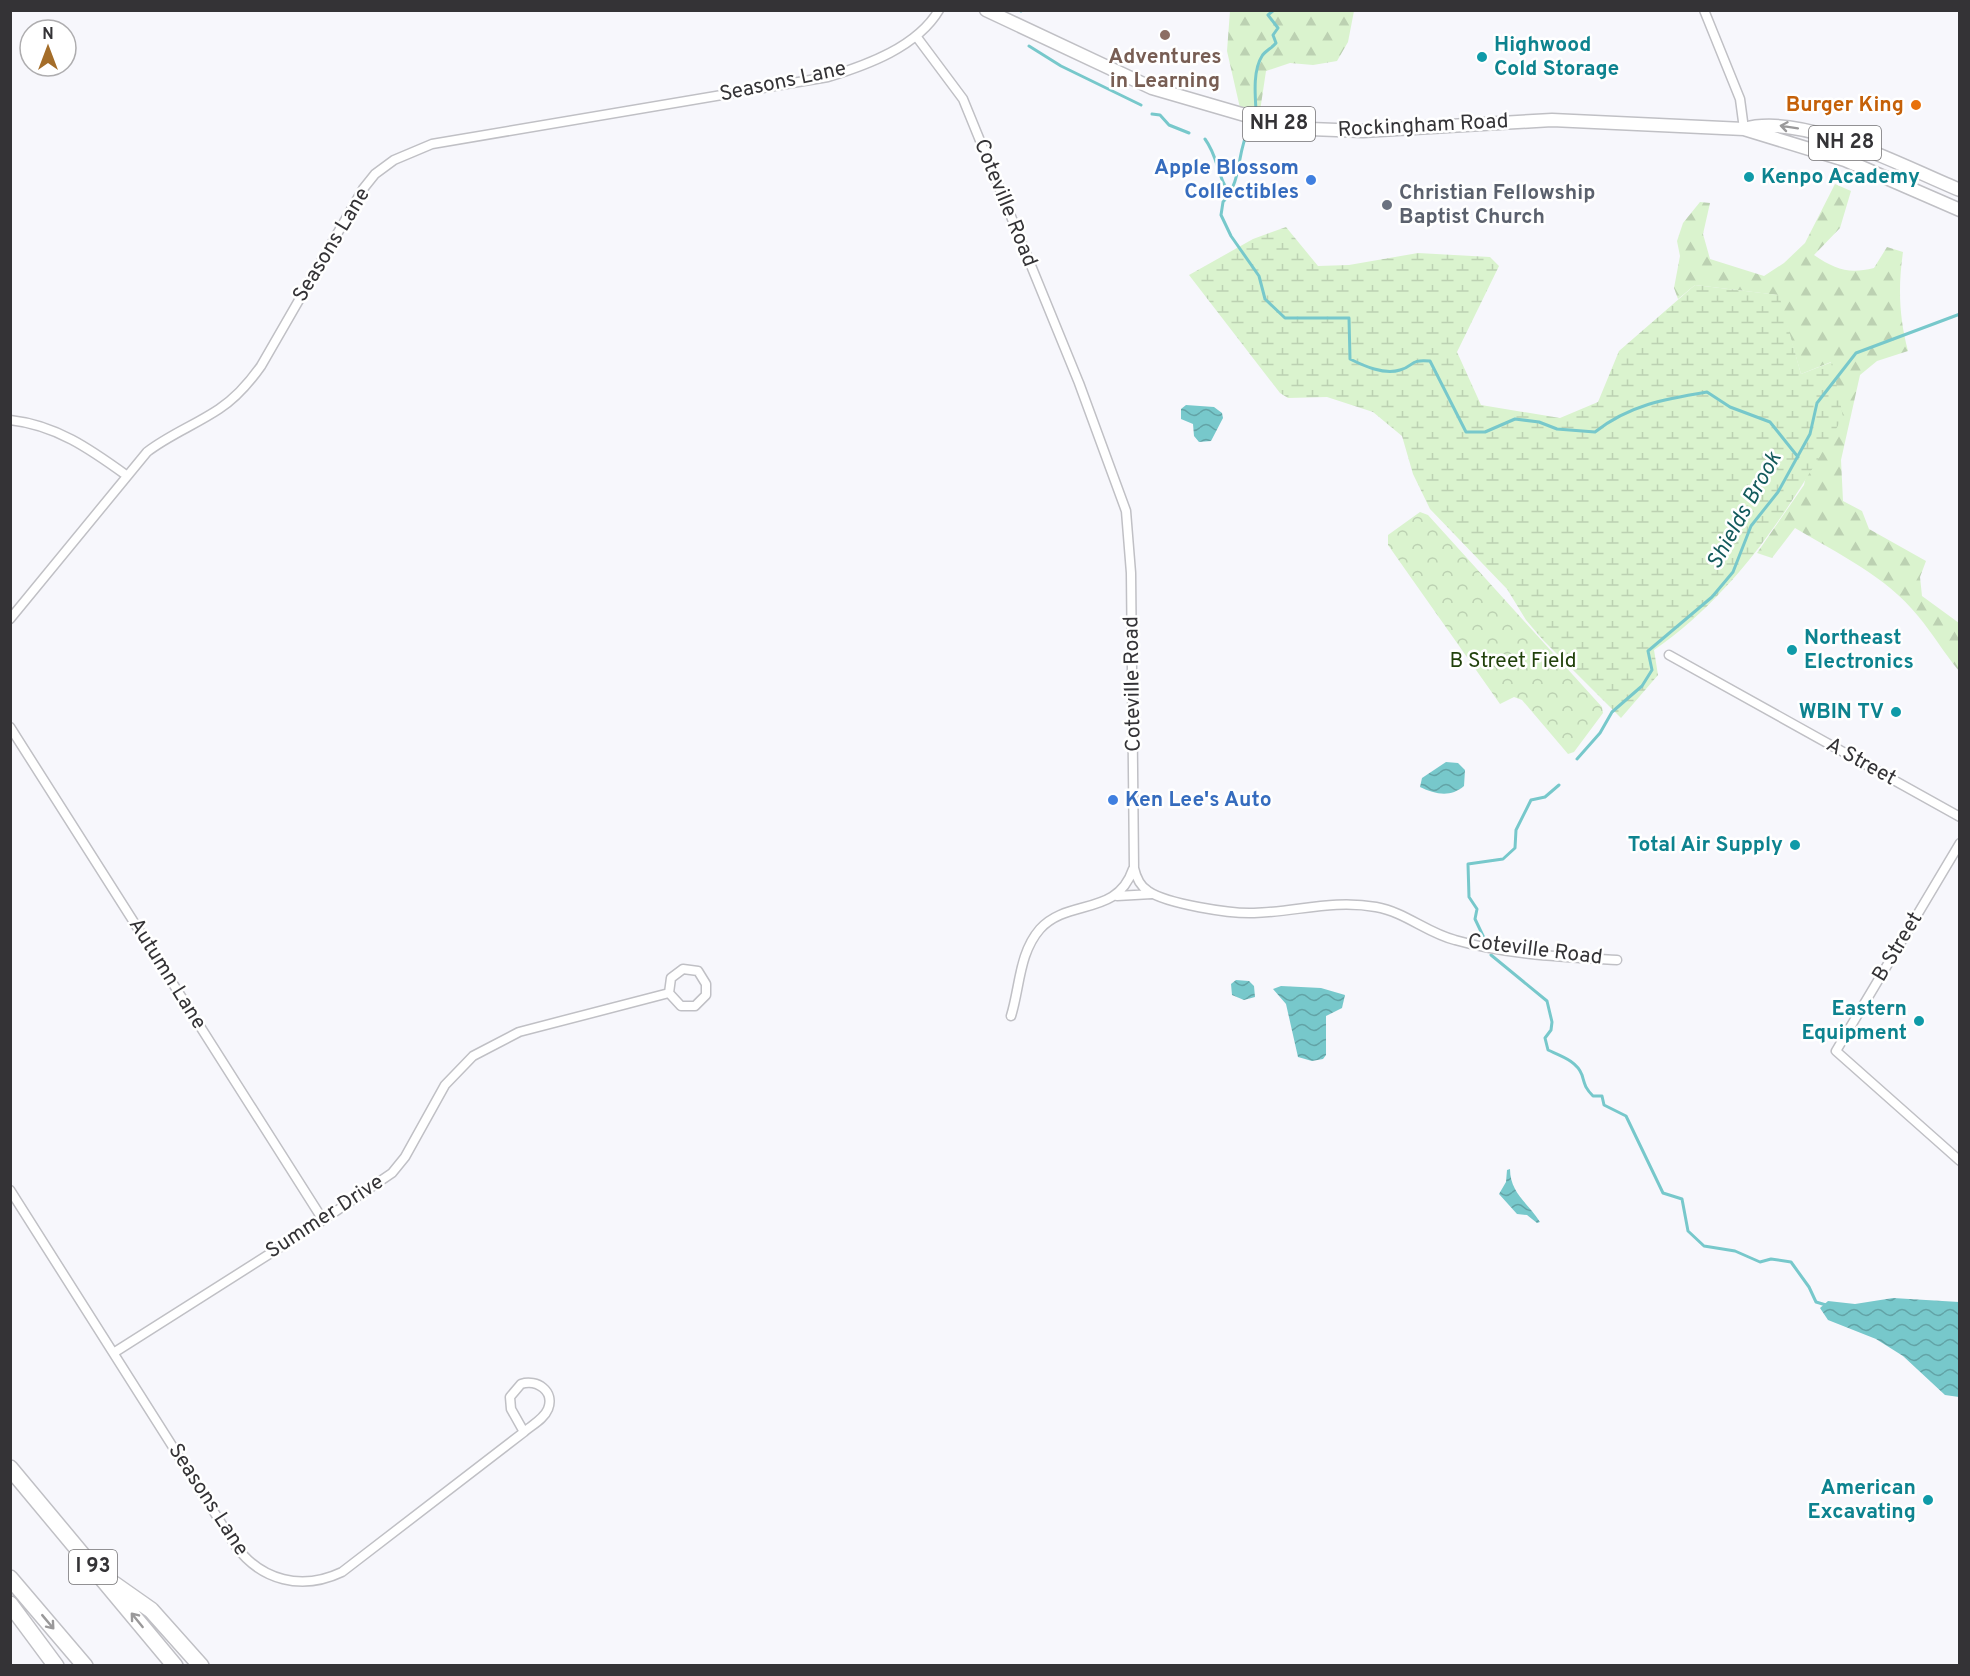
<svg xmlns="http://www.w3.org/2000/svg" width="1970" height="1676" viewBox="0 0 1970 1676" font-family="Overpass,sans-serif">
<style>
.forest{fill:url(#forest-firs)}
.wetland{fill:url(#wetland-marsh)}
.park{fill:url(#park-crowns)}
.water{fill:url(#water-waves)}
.lines{fill:none;stroke-linecap:round;stroke-linejoin:round}
.stream{stroke:#77c8cb;stroke-width:3}
.minor-casing{stroke:#c0c0c5;stroke-width:11}
.primary-casing{stroke:#c0c0c5;stroke-width:15}
.motorway-casing{stroke:#c0c0c5;stroke-width:18}
.minor{stroke:#fff;stroke-width:8}
.primary{stroke:#fff;stroke-width:12}
.motorway{stroke:#fff;stroke-width:15}
.oneway{stroke:#9a999a}
.education-dot{fill:#8d6e63;stroke:#fff;stroke-width:2}
.culture-dot{fill:#0f9aa8;stroke:#fff;stroke-width:2}
.food-dot{fill:#e8710a;stroke:#fff;stroke-width:2}
.shop-dot{fill:#3f7fe0;stroke:#fff;stroke-width:2}
.worship-dot{fill:#6b7280;stroke:#fff;stroke-width:2}
.labels{text-anchor:middle;dominant-baseline:central;stroke-width:5;stroke-linejoin:round;paint-order:stroke}
.shield{fill:#fff;stroke:#717072;stroke-width:1.5}
.shield-label{font-size:20px;font-weight:bold;fill:#343336}
.culture-label{font-size:21px;font-weight:bold;fill:#0d838f;stroke:#fff;text-anchor:end}
.education-label{font-size:21px;font-weight:bold;fill:#785e54;stroke:#fff}
.street-label{font-size:21px;fill:#343336;stroke:#fff}
.food-label{font-size:21px;font-weight:bold;fill:#c56008;stroke:#fff;text-anchor:end}
.shop-label{font-size:21px;font-weight:bold;fill:#366cbe;stroke:#fff;text-anchor:end}
.worship-label{font-size:21px;font-weight:bold;fill:#5b616d;stroke:#fff;text-anchor:start}
.park-label{font-size:21px;fill:#21410b;stroke:#fff}
.water-label{font-size:22px;font-style:italic;fill:#135a5c;stroke:#fff}
</style>
<defs>
<pattern id="forest-firs" width="22" height="20" patternUnits="userSpaceOnUse" patternTransform="scale(1.5)"><rect width="22" height="20" fill="#daf3ce"/><path d="M5 1l3.5 6h-7zM16 11l3.5 6h-7z" fill="#bcd1b2"/></pattern>
<pattern id="wetland-marsh" width="20" height="14" patternUnits="userSpaceOnUse" patternTransform="scale(1.5)"><rect width="20" height="14" fill="#daf3ce"/><path d="M1 5h8M5 5V1M11 12h8M15 12V8" fill="none" stroke="#bcd1b2"/></pattern>
<pattern id="park-crowns" width="20" height="18" patternUnits="userSpaceOnUse" patternTransform="scale(1.5)"><rect width="20" height="18" fill="#daf3ce"/><path d="M2 6a3 3 0 1 1 6 0M12 15a3 3 0 1 1 6 0" fill="none" stroke="#bcd1b2"/></pattern>
<pattern id="water-waves" width="16" height="10" patternUnits="userSpaceOnUse" patternTransform="scale(1.5)"><rect width="16" height="10" fill="#77c8cb"/><path d="M0 5q4-4 8 0t8 0" fill="none" stroke="#62a3a6"/></pattern>
</defs>
<rect width="100%" height="100%" fill="#f7f7fc"/>
<path class="forest" d="M1230 11H1354L1348 42 1337 61 1313 65 1290 63 1266 71 1260 111 1240 108 1227 51Z
M1835 184 1851 191 1840 228 1814 255C1836 270 1849 274 1874 268L1887 247 1903 252C1898 287 1899 317 1908 351L1877 361 1860 375 1841 460 1843 501 1862 511 1869 529 1926 561 1920 577 1922 596 1959 623V671C1944 653 1933 634 1918 616 1886 576 1838 554 1795 528L1772 558 1757 553 1804 485 1831 362 1801 374 1778 295 1695 285 1678 299 1674 288 1680 256 1677 241 1683 223 1700 202 1710 203 1703 234 1710 259 1764 276 1784 263 1805 243Z"/>
<path class="wetland" d="M1286 227 1318 266 1349 265 1418 253 1490 257 1499 266 1457 352 1481 405 1560 418 1598 402 1619 351 1695 285 1779 295 1801 374 1832 362 1843 417C1792 505 1739 591 1654 650L1658 675 1621 718 1543 640 1526 620 1507 589 1430 509 1413 474 1402 436 1373 412 1327 397 1288 398 1280 393 1189 275 1253 239Z"/>
<path class="park" d="M1420 512 1428 515 1602 707 1603 713 1574 752 1568 754 1522 700 1514 697 1500 704 1388 545V535Z"/>
<path class="water" d="M1186 405 1214 407 1222 413 1223 418 1211 441 1199 442 1194 436 1193 424 1181 419V409Z
M1446 762 1458 763 1465 770 1464 786C1450 798 1435 794 1420 787L1422 778Z
M1236 980 1249 981 1254 986 1255 997 1244 1000 1232 995 1231 984Z
M1281 986 1321 988 1345 995 1342 1008 1326 1016V1055L1323 1059 1312 1061 1298 1057 1286 1004 1273 989Z
M1510 1169C1510 1193 1528 1203 1540 1222L1537 1223 1527 1215 1517 1214 1499 1194 1506 1182 1507 1170Z
M1893 1298 1959 1302V1397L1945 1395 1903 1356 1876 1339 1828 1320 1820 1308 1828 1301 1855 1304Z"/>
<g class="lines">
<path class="stream" d="M1021 10V11
M1029 46 1061 66 1141 105
M1256 110C1255 94 1253 70 1262 56 1265 51 1272 48 1276 43L1273 35 1278 28 1268 15 1274 10
M1152 114 1160 115 1169 125 1189 133
M1249 129C1236 153 1243 180 1223 202L1221 215 1231 236 1259 276 1265 299 1285 318H1349L1350 359C1364 366 1384 375 1400 370 1415 366 1409 359 1430 361L1466 432H1485L1515 419 1539 422 1557 429 1595 432C1629 405 1665 399 1707 392L1730 407 1770 422 1798 457
M1205 139C1219 158 1217 178 1231 195
M1577 759 1600 733 1612 712 1642 686 1652 670 1648 651 1712 597 1733 572 1751 526 1778 492 1810 434 1817 403 1856 353 1960 314
M1485 940 1475 919 1477 909 1469 897 1468 864 1503 859 1515 848 1516 830 1531 800 1545 797 1559 785
M1491 955 1547 1001 1552 1022 1551 1030 1545 1038 1548 1050C1561 1056 1577 1061 1582 1075 1585 1085 1585 1088 1593 1096H1602L1604 1105 1626 1116 1663 1193 1682 1199 1688 1231 1704 1246 1735 1251 1760 1262 1771 1259 1791 1262 1809 1287 1816 1302 1826 1305"/>
<g class="minor-casing">
<path id="minor" d="M1704 10 1740 99 1744 129
M916 36 963 99 1079 383 1126 511 1131 573 1134 868C1136 877 1140 886 1148 891 1167 904 1231 914 1254 913 1296 912 1333 899 1376 907 1405 912 1427 933 1455 940 1507 955 1564 957 1617 960
M10 420C56 425 90 449 126 475
M10 619 147 452C169 435 195 425 219 409 236 398 249 383 261 366L363 189 375 174 394 160 432 144 828 77C867 65 917 47 939 10
M1669 655 1960 817
M10 727 323 1220
M1960 843 1836 1051 1960 1161
M1117 896 1152 894
M1011 1016C1020 987 1019 953 1040 929 1068 898 1117 917 1133 869
M10 1190 235 1545C261 1581 302 1591 342 1572L524 1432C532 1425 544 1419 548 1409 555 1391 537 1379 521 1384L510 1397 511 1409 524 1432
M115 1352 323 1220 392 1173 405 1157 445 1085 473 1056 519 1032 669 993 681 1006H695L706 995V984L698 971 683 969 671 978 669 993"/>
</g>
<g class="primary-casing">
<path id="primary" d="M986 10 1152 88 1262 120 1310 129 1363 131 1552 120 1744 129C1804 112 1903 167 1960 190
M1744 129 1845 160 1960 210"/>
</g>
<g class="motorway-casing">
<path id="motorway" d="M10 1468 175 1666
M10 1578 85 1666
M114 1584 151 1610 201 1666
M10 1604 56 1666"/>
</g>
<use href="#minor" class="minor"/>
<use href="#primary" class="primary"/>
<use href="#motorway" class="motorway"/>
</g>
<defs><path id="oneway-shaft" d="M-6 0H5M1.5-3L5.5 0L1.5 3" fill="none" stroke-width="1.6" stroke-linecap="round" stroke-linejoin="round" transform="scale(1.5)"/></defs>
<g class="oneway">
<use href="#oneway-shaft" transform="translate(1789 127) rotate(-171)"/>
<use href="#oneway-shaft" transform="translate(137 1620) rotate(-129)"/>
<use href="#oneway-shaft" transform="translate(48 1622) rotate(50)"/>
</g>
<circle class="education-dot" cx="1165" cy="35" r="6"/>
<g class="culture-dot">
<circle cx="1482" cy="57" r="6"/>
<circle cx="1749" cy="177" r="6"/>
<circle cx="1792" cy="650" r="6"/>
<circle cx="1896" cy="712" r="6"/>
<circle cx="1795" cy="845" r="6"/>
<circle cx="1919" cy="1021" r="6"/>
<circle cx="1928" cy="1500" r="6"/>
</g>
<circle class="food-dot" cx="1916" cy="105" r="6"/>
<g class="shop-dot">
<circle cx="1311" cy="180" r="6"/>
<circle cx="1113" cy="800" r="6"/>
</g>
<circle class="worship-dot" cx="1387" cy="205" r="6"/>
<g class="labels">
<g class="shield">
<rect x="1243" y="107" width="72" height="34" rx="4.5"/>
<rect x="1809" y="126" width="72" height="34" rx="4.5"/>
<rect x="69" y="1550" width="48" height="34" rx="4.5"/>
</g>
<g class="shield-label">
<text x="1279" y="124">NH 28</text>
<text x="1845" y="143">NH 28</text>
<text x="93" y="1567">I 93</text>
</g>
<g class="culture-label">
<text x="1494" y="45" text-anchor="start">Highwood<tspan x="1494" dy="24">Cold Storage</tspan></text>
<text x="1761" y="177" text-anchor="start">Kenpo Academy</text>
<text x="1804" y="638" text-anchor="start">Northeast<tspan x="1804" dy="24">Electronics</tspan></text>
<text x="1884" y="712">WBIN TV</text>
<text x="1783" y="845">Total Air Supply</text>
<text x="1907" y="1009">Eastern<tspan x="1907" dy="24">Equipment</tspan></text>
<text x="1916" y="1488">American<tspan x="1916" dy="24">Excavating</tspan></text>
</g>
<g class="education-label">
<text x="1165" y="57">Adventures<tspan x="1165" dy="24">in Learning</tspan></text>
</g>
<g class="street-label">
<text transform="translate(783 82) rotate(-12)">Seasons Lane</text>
<text transform="translate(1423 126) rotate(-3)">Rockingham Road</text>
<text transform="translate(1005 203) rotate(68)">Coteville Road</text>
<text transform="translate(332 245) rotate(-59)">Seasons Lane</text>
<text transform="translate(1133 684) rotate(-91)">Coteville Road</text>
<text transform="translate(1861 762) rotate(29)">A Street</text>
<text transform="translate(1898 947) rotate(-59)">B Street</text>
<text transform="translate(1535 950) rotate(7)">Coteville Road</text>
<text transform="translate(167 974) rotate(58)">Autumn Lane</text>
<text transform="translate(325 1217) rotate(-33)">Summer Drive</text>
<text transform="translate(208 1500) rotate(57)">Seasons Lane</text>
</g>
<g class="food-label">
<text x="1904" y="105">Burger King</text>
</g>
<g class="shop-label">
<text x="1299" y="168">Apple Blossom<tspan x="1299" dy="24">Collectibles</tspan></text>
<text x="1125" y="800" text-anchor="start">Ken Lee's Auto</text>
</g>
<g class="worship-label">
<text x="1399" y="193">Christian Fellowship<tspan x="1399" dy="24">Baptist Church</tspan></text>
</g>
<g class="park-label">
<text x="1513" y="661">B Street Field</text>
</g>
<g class="water-label">
<text transform="translate(1745 511) rotate(-61)">Shields Brook</text>
</g>
</g>
<rect width="1970" height="1676" fill="none" stroke="#343336" stroke-width="24"/>
<g transform="translate(48 48)"><circle r="28" fill="#ffffff" stroke="#aeadaf" stroke-width="1.5"/>
<path d="M0-4.5L10 22L0 15L-10 22Z" fill="#a46d29"/>
<text y="-9" font-size="16" font-weight="bold" text-anchor="middle" fill="#343336">N</text>
</g>
</svg>
